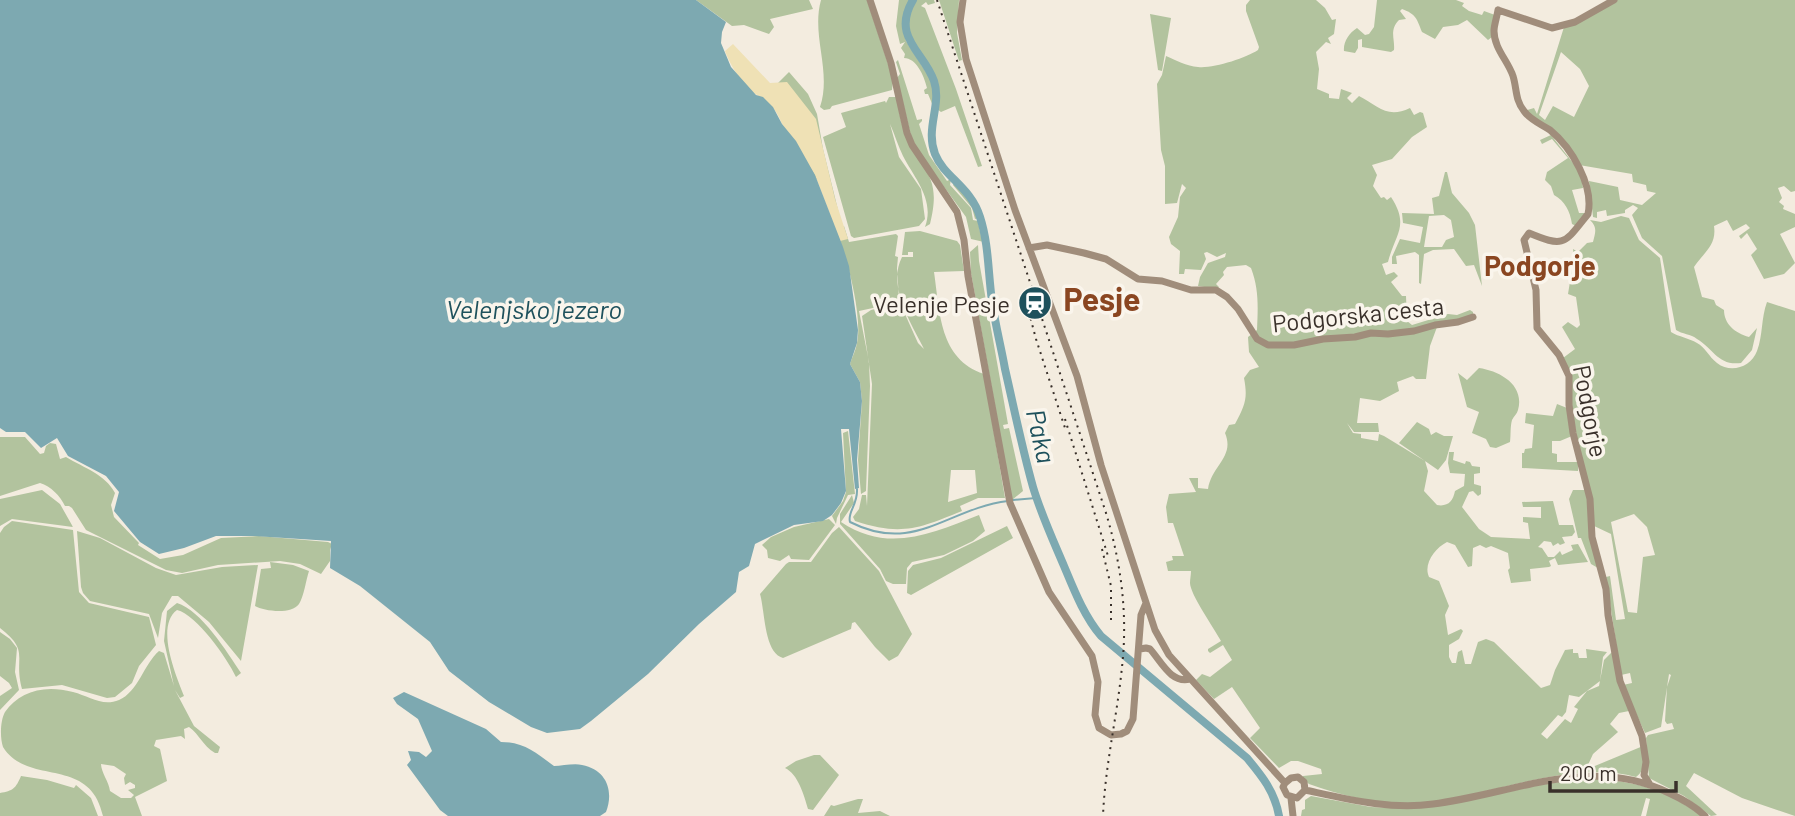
<svg xmlns="http://www.w3.org/2000/svg" width="1795" height="816" viewBox="0 0 1795 816" font-family="Barlow,sans-serif">
<style>
.green{fill:#b2c39e;fill-rule:evenodd}
.sand{fill:#efe1b5}
.water{fill:#7da9b1}
.lines{fill:none;stroke-linecap:round;stroke-linejoin:round}
.stream{stroke:#7da9b1;stroke-width:2}
.river{stroke:#7da9b1;stroke-width:8}
.secondary{stroke:#a08d7b;stroke-width:7}
.rail{stroke:#39302a;stroke-width:2;stroke-dasharray:2 5;stroke-linecap:butt}
.labels{text-anchor:middle;dominant-baseline:central;stroke-width:7;stroke-linejoin:round;paint-order:stroke}
.poi-label{font-size:24px;fill:#39302a;stroke:#faf5ec;text-anchor:end}
.street-label{font-size:24px;fill:#39302a;stroke:#faf5ec}
.water-label{font-size:26px;font-style:italic;fill:#1e515c;stroke:#faf5ec}
.quarter-label{font-size:28px;font-weight:bold;fill:#8a4621;stroke:#faf5ec}
.district-label{font-size:32px;font-weight:bold;fill:#8a4621;stroke:#faf5ec}
</style>
<rect width="100%" height="100%" fill="#f3ecdf"/>
<path class="green" d="M696 0H809L813 9 770 19 774 27 769 34 744 25 732 26Z
M821 0H867L893 79 892 90 832 106 830 109 824 110 820 107C832 71 811 36 821 0Z
M899 0H910L903 23 906 41 933 83V106L928 94H925L924 90 927 88C924 75 916 58 904 58L905 54 901 48 905 42 900 44 896 26Z
M915 0H934L935 3 928 5 926 2 921 6 925 8 956 89 982 166 978 167 955 106 941 112 937 109C938 100 940 91 937 81 927 51 895 37 915 0Z
M939 0H959L957 33 962 60 959 61Z
M1250 0H1316L1325 8 1332 20 1336 19 1334 34 1328 38 1331 44 1326 42 1316 52 1319 69 1317 89 1329 94V98L1339 99 1341 89 1352 93 1347 98 1352 103 1359 96C1378 106 1387 119 1410 108L1414 115 1420 112 1423 113 1427 127 1412 137 1392 159 1372 165 1377 175 1373 186 1381 198 1384 197 1387 200 1391 197C1410 226 1395 234 1388 262L1382 264 1386 275 1394 272 1398 276 1391 282 1402 296H1406L1407 321 1412 325 1448 314 1457 315 1470 310 1473 312V315L1437 327 1430 346 1426 379H1416L1413 376 1397 382 1399 391 1380 401 1360 398 1357 423H1378L1379 432H1354L1347 423 1353 433 1361 434V438L1378 441 1379 434 1384 436 1425 461 1428 471 1424 491 1437 505C1448 507 1453 501 1455 491L1464 486 1465 474 1450 473 1448 463 1449 452H1454L1453 460 1465 464 1466 461 1470 462 1472 466 1480 467V473L1474 474V484L1481 486V494L1478 496 1473 491 1469 492 1462 507 1479 529 1491 537 1530 539 1528 523 1523 522V517L1541 518V507H1523L1522 502 1553 501 1559 525H1573L1575 532 1572 536 1562 537 1565 543 1560 545 1558 543 1553 546 1551 542 1544 541 1538 547 1542 548 1548 557H1554L1560 551 1562 555 1573 550 1571 545 1578 544 1588 562 1558 565 1555 558 1549 561 1551 566 1549 567 1530 569 1531 581 1511 583 1508 570 1510 568 1508 553 1491 546 1486 548 1480 545 1473 548 1472 566 1468 567 1455 545 1447 542C1435 548 1423 564 1429 577L1439 581 1449 606 1445 615 1448 635 1461 629 1463 631 1459 639 1449 645V657L1452 663H1456L1458 652 1462 650 1465 664H1471L1478 642 1486 639 1494 642 1541 688 1550 685 1555 670 1565 650 1573 649V653H1578L1579 658H1587L1586 649 1607 652 1603 657 1600 681 1579 697 1569 695 1566 712 1562 717 1558 715 1541 734 1547 739 1565 719 1571 723 1578 709 1574 707 1587 691 1599 686 1604 660 1612 652 1629 711 1619 713 1610 724 1618 732 1593 754 1588 765 1590 768 1643 746C1644 757 1646 770 1636 777 1573 760 1494 794 1430 802 1390 807 1347 798 1309 784L1303 779V776L1322 774 1321 769 1298 761H1291L1279 768 1250 738 1260 728 1232 687 1214 699 1196 680 1202 674 1210 677 1232 660 1223 645 1210 653 1208 651V649L1221 641C1214 628 1190 594 1190 583 1190 579 1191 575 1191 571H1168L1166 562 1173 560 1172 556H1184L1173 523H1168L1166 507 1169 494 1196 492 1189 478H1198V488L1208 489C1212 465 1235 457 1225 433L1229 425 1235 424C1245 405 1248 399 1244 378L1250 370 1259 367 1249 352 1248 337 1257 330C1258 307 1259 289 1251 268L1246 265 1227 267 1223 272 1224 275 1216 284 1219 287 1217 289 1198 286 1200 277 1208 263 1225 257 1226 253 1217 257 1207 252 1204 253 1206 259 1201 270 1185 269 1184 274H1179L1180 251 1171 244 1169 237 1178 217 1180 197 1186 188 1182 184 1177 203 1165 204V166L1161 150 1157 84 1162 75 1166 56C1175 60 1187 66 1198 67 1212 69 1246 58 1258 50L1259 47 1246 11V5Z
M1377 0H1456L1464 3 1462 6 1469 11 1482 15 1484 11 1495 15 1492 37 1488 40 1467 20 1458 25 1443 27 1435 39 1422 32C1417 19 1416 14 1402 9L1400 11 1406 19 1399 20C1389 30 1395 39 1394 50L1391 52 1362 47V39L1358 40V48L1355 53 1344 51C1343 42 1349 33 1357 28L1365 35 1369 34 1374 27Z
M1617 0H1795V191L1791 192 1784 186 1778 188 1782 198 1779 202 1784 206 1783 209 1795 214V227L1780 234 1795 263 1784 274 1764 279 1751 255 1757 249 1747 233 1741 239 1739 236 1750 228 1746 224 1733 231 1727 220 1714 226C1717 246 1703 253 1694 267L1702 297 1714 300 1716 305 1724 310C1724 324 1735 333 1749 337L1757 328 1752 350 1741 363C1718 366 1714 349 1697 339 1691 334 1682 334 1676 330L1662 256 1642 238 1632 215 1638 208 1633 205 1625 210V213L1607 216 1606 210 1597 212V218L1593 217 1589 181 1618 187 1620 200 1642 205 1656 193 1647 191 1646 185 1633 182 1632 174 1579 165 1562 142 1524 111 1534 108 1537 114 1564 27ZM1561 52 1580 69 1589 86 1574 117 1553 106 1545 120 1539 115Z
M1150 14 1171 18 1162 71 1158 70Z
M898 60 917 120 922 119V121L919 124 929 155 947 181 951 179 950 185 971 208 973 220 978 221 981 237 979 218 975 219 972 208 953 185 955 181C972 197 983 219 984 242L971 239 966 217 918 151 911 136 897 78 900 74 896 62Z
M789 72 808 94 817 114 823 149 841 222 786 126 773 88Z
M889 97H896C899 108 900 120 904 130 920 173 943 172 930 224L925 227C935 200 915 179 903 156 898 146 895 135 890 124L899 157 921 189 925 219 919 226 854 238 851 236 823 137 846 127 841 113 885 101 886 103Z
M1551 135 1581 173 1583 188 1572 190 1579 213H1587L1576 226 1572 224C1570 211 1565 201 1554 195L1551 186 1545 180 1547 172 1568 158 1552 139 1542 144 1540 140Z
M1445 172H1447L1452 193 1469 213 1475 225 1482 286 1474 265 1466 266 1454 249 1433 250 1424 254 1421 284 1419 283V255L1415 252 1396 256 1397 264H1392V257L1400 239 1420 243 1423 227 1403 223 1402 213 1434 214 1432 198 1439 196ZM1444 215 1451 220 1454 237 1446 240 1442 247H1424L1429 216Z
M1621 216 1629 218 1639 240 1660 258 1671 332C1679 337 1689 338 1697 343 1705 347 1709 357 1717 363 1731 374 1751 367 1757 351 1763 335 1761 318 1767 302L1795 311V816L1742 798 1694 773 1686 786 1717 815 1711 816 1684 796 1649 778 1646 738 1648 735 1674 729 1672 723 1667 724 1665 721 1667 687 1671 675 1669 674 1661 727 1645 733 1623 685 1632 683 1630 673 1621 675 1606 577 1610 576 1616 620 1625 619 1611 534 1592 525 1563 358 1575 349 1562 327 1568 322 1577 328 1580 325 1576 297 1568 294 1574 257 1573 249 1578 252 1587 243 1593 242C1595 233 1598 228 1590 220L1601 222ZM1634 514 1647 527 1655 555 1643 557 1637 613 1628 612 1611 522Z
M844 226 849 242 896 234 898 236 895 256 898 257 897 268 899 299 896 303 859 311 869 362 870 386 866 491 861 494 858 460 862 401 860 382 850 364C852 357 856 350 857 343 863 316 846 253 835 227Z
M920 231 957 241 960 245 964 271 934 272C940 312 939 359 984 374L1005 498H978L960 506 962 511C918 529 901 536 855 521L853 517 859 509 862 495H866L867 506 872 384 862 316 871 310 900 303 918 343 924 349C911 323 887 286 902 257H913V252H908V255H902L905 232ZM951 470H975L977 493 948 502Z
M978 245 979 261 1008 424 1003 425 1004 429 1009 428 1023 491 1012 500 971 273 970 252Z
M1479 368C1500 371 1525 385 1518 410 1517 414 1514 416 1512 420 1510 427 1511 435 1510 442L1496 448 1490 447 1486 439 1472 433 1479 412 1467 407 1458 373 1467 380Z
M1557 404 1567 408 1572 436 1560 441H1552V453L1557 454V462H1578V471L1522 468V453H1524L1525 449 1532 448 1534 425 1525 423 1526 413 1553 416Z
M1417 422 1429 429 1431 435 1436 432 1444 436H1453L1446 460 1438 470 1399 443Z
M848 431 855 494 848 495 837 518 836 524 832 516 843 501 846 492 843 433Z
M0 437H25L40 454 44 453 46 446 50 443 56 444 60 459 66 457C84 468 105 474 115 493L111 505 114 517 139 543 138 545 160 559 183 555 221 538 259 536 328 542 332 544 330 550V561L321 574 300 564 280 561 218 565 182 573 166 570 86 530 72 508 69 506H65C60 496 51 486 40 483L0 496Z
M42 490 60 504 73 527 12 519 0 526V499Z
M1573 490H1586L1598 568 1591 564 1581 538H1578L1569 499Z
M852 495 854 503 841 522C889 554 932 533 979 515L985 531 973 541 944 555 912 562 907 568 906 584H893L886 581 880 569 840 524V514Z
M829 519 835 525 809 560 791 559 789 555 780 561 768 558 767 550 762 545 771 537 794 527Z
M12 521 73 530 79 592 89 603 149 617 156 645 139 666 132 683 115 697 107 698 62 685 22 689C13 656 31 652 0 628V533L4 527Z
M1007 526 1013 538 911 595 907 593 908 571 913 565 941 558Z
M839 527 879 571 912 634 898 656 889 661 875 647 855 622 852 623 851 629 783 658C764 653 765 611 760 594L786 564 789 562H811L832 533Z
M77 531 100 538 156 568 176 575 222 567 258 565 241 661 209 622 178 596H172L162 613 158 638 149 614 90 601 83 593 81 587Z
M270 562 293 565 309 571C306 580 304 596 299 604 291 615 264 611 255 606L261 569 271 568Z
M177 603C201 610 227 652 241 673L236 677C227 658 197 615 177 610 155 626 176 676 184 696L180 698 175 690 194 726 220 747 218 753H215C202 745 200 735 189 727L184 729 185 739 181 736 156 740 154 746 160 749 167 781 135 797 142 816H103C90 755 28 787 3 747 0 738 0 721 5 712 19 692 43 684 73 692 89 696 102 707 119 700 138 692 144 664 159 651L164 653 174 686 164 641 167 611ZM101 764 114 766 126 774 124 778 125 785 130 782 135 785V788L128 790 134 795 131 798H121L110 791C109 782 101 772 101 764Z
M0 632 10 639 17 648 15 672 19 690 0 710V696L12 688 9 683 0 676Z
M814 755H820L839 775 813 810 808 809C804 795 798 774 785 768L796 761Z
M21 776 47 780 74 788 76 785 91 798 98 816H0V793C13 791 16 788 21 776Z
M1600 779C1642 783 1667 791 1702 816H1646L1650 799 1646 798 1641 816H1301L1302 810 1305 809V800L1311 796 1371 807 1392 808 1566 781Z
M858 799H863L858 813 880 811 890 816H824L831 805 834 806Z"/>
<path class="sand" d="M733 44 770 83 787 82 816 119 835 199 848 239 840 241 815 175 782 124C777 110 769 102 757 95 744 88 730 65 725 51Z"/>
<path class="water" d="M0 0H696L726 22 722 32 721 43 731 67 756 95 763 97 773 107 782 124 796 141 815 175 843 247 849 266 858 330 857 343 850 364 860 382 862 401 857 460 859 488 855 489 849 429H841L846 491 841 503 832 515 823 521 794 525 755 544 749 566 739 572 736 592 699 624 648 674 591 721 580 729 547 733 531 727 489 702 449 671 430 642 360 586 330 568 331 541 253 536H216L184 548 159 554 140 542 114 511 119 492 106 476 68 456 57 438 41 448 25 432H6L0 428Z
M404 692 486 729 501 742C524 742 536 753 554 766 562 766 574 763 582 765 607 770 614 791 606 812L600 816H448L440 810 407 765 411 760 408 751 419 752 426 757 432 751 418 719 397 704 393 698Z"/>
<g class="lines">
<path class="stream" d="M857 489C858 505 847 512 850 522 915 555 948 508 1008 501
M1013 500 1036 498"/>
<path class="river" d="M913 0C891 37 924 52 934 81 942 105 925 128 935 154 944 177 971 187 980 217 989 245 988 273 992 301 995 324 1001 346 1005 369 1014 408 1022 448 1033 487 1041 514 1053 540 1064 566 1074 590 1084 616 1101 636L1247 758C1262 776 1275 792 1279 816"/>
<path class="secondary" d="M870 0 891 63 907 133 912 145 957 212 964 240 968 276 1010 503 1049 592 1092 656 1098 682 1095 715 1099 728 1111 735 1121 734 1127 731 1133 719 1141 615 1146 603
M963 0 960 22 966 59 1015 210 1077 376 1101 465 1155 630 1169 655 1285 783 1283 787 1287 795 1297 798 1305 790 1304 782 1298 777 1291 778 1285 783
M1498 10C1497 17 1494 25 1494 31 1494 48 1508 61 1513 76 1517 89 1515 100 1524 111 1530 120 1541 124 1550 130 1572 148 1594 186 1588 214 1564 244 1565 248 1529 233L1524 240 1536 290 1537 328 1559 355 1569 376V405L1573 433 1590 499 1592 537 1606 589 1608 615 1620 681 1642 736 1646 762 1644 775 1649 783
M1498 10 1552 28 1575 22 1614 0
M1029 248 1047 245 1084 253 1106 259 1138 279 1162 281 1191 290H1216L1227 297 1238 309 1257 339 1268 345H1294L1323 339 1355 337 1371 333 1388 334 1414 331 1435 325 1458 322 1473 317
M1140 649 1146 648 1150 649C1161 661 1171 684 1190 679
M1305 790C1347 799 1390 810 1433 804 1513 794 1590 754 1669 793 1682 799 1695 806 1705 816
M1291 798 1293 816"/>
<path class="rail" d="M937 0 1106 513C1121 563 1128 614 1122 667 1117 717 1105 766 1103 816
M1027 305 1036 339 1065 428
M1065 419 1108 556
M1102 549 1111 586V623"/>
</g>
<defs>
<g id="station-disc" transform="scale(1.75)"><circle r="9.5" fill="#1e515c" stroke="#faf5ec"/><path d="M-3-6H3Q5-6 5-4V2Q5 4 3 4L4.5 6H3L1.5 4h-3L-3 6H-4.5L-3 4Q-5 4-5 2V-4Q-5-6-3-6ZM-3.5-4v3h7v-3ZM-3.5 1v1.5H-2V1ZM2 1v1.5H3.5V1Z" fill="#fff"/></g>
</defs>
<g fill-rule="evenodd">
<use href="#station-disc" x="1035" y="303"/>
</g>
<g class="labels">
<g class="poi-label">
<text x="1010" y="303">Velenje Pesje</text>
</g>
<g class="street-label">
<text transform="translate(1358 314) rotate(-6)">Podgorska cesta</text>
<text transform="translate(1591 411) rotate(79)">Podgorje</text>
</g>
<g class="water-label">
<text x="534" y="308">Velenjsko jezero</text>
<text transform="translate(1042 436) rotate(77)">Paka</text>
</g>
<g class="quarter-label">
<text x="1540" y="265">Podgorje</text>
</g>
<g class="district-label">
<text x="1102" y="298">Pesje</text>
</g>
</g>
<path d="M1550 781v10h126v-10" fill="none" stroke="#39302a" stroke-width="3.5"/>
<text x="1560" y="781" font-size="21" fill="#39302a" stroke="#faf5ec" stroke-width="5" paint-order="stroke">200 m</text>
</svg>
